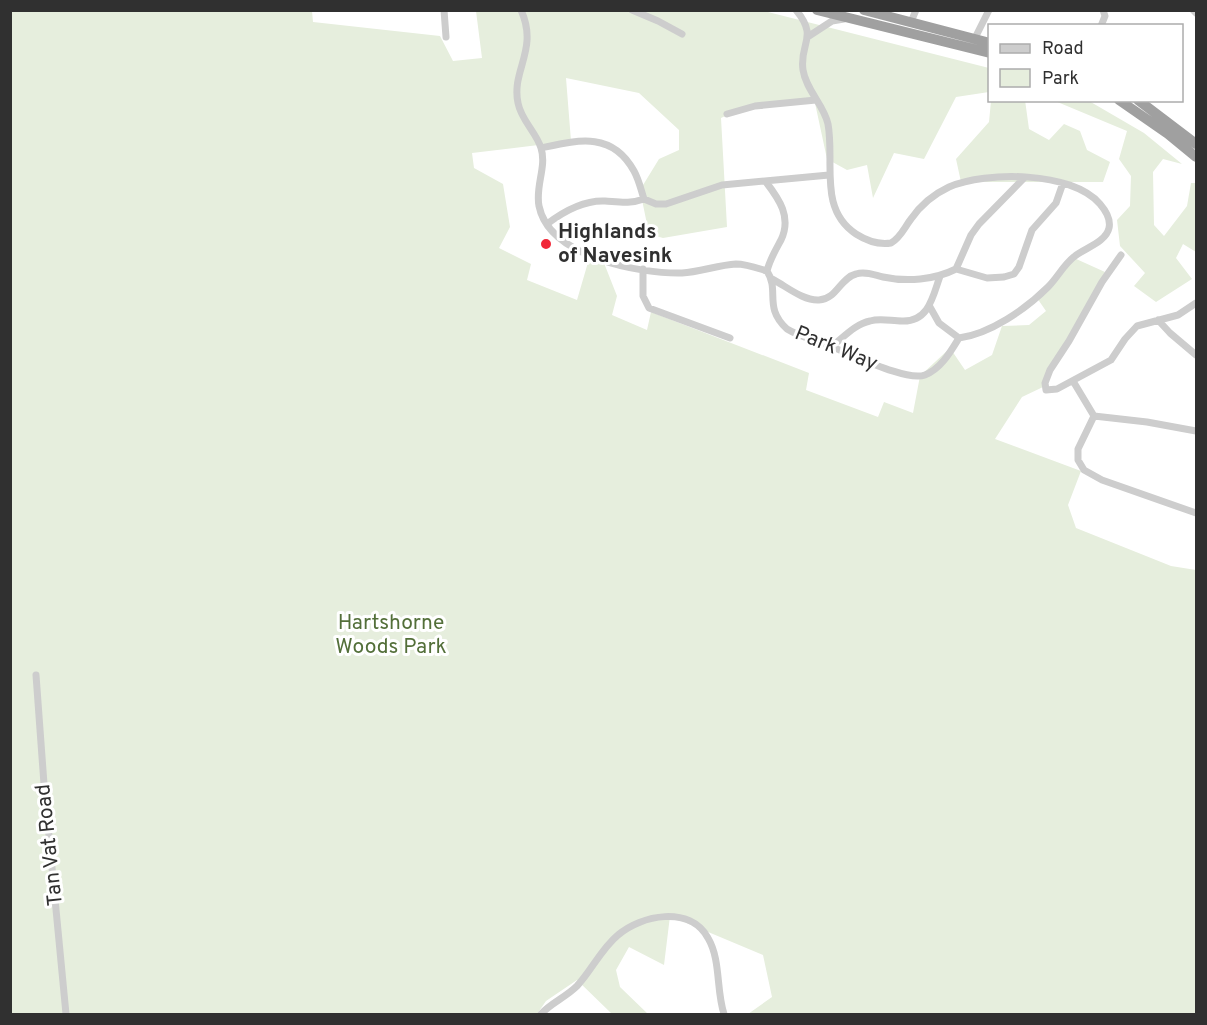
<svg xmlns="http://www.w3.org/2000/svg" width="1207" height="1025" viewBox="0 0 1207 1025" font-family="Overpass,sans-serif">
<style>
.green{fill:#e6eedd}
.lines{fill:none;stroke-linecap:round;stroke-linejoin:round}
.minor{stroke:#cdcdcd;stroke-width:7}
.trunk{stroke:#a0a0a0;stroke-width:10}
.poi-dot{fill:#f12738;stroke:#fff;stroke-width:2}
.labels{text-anchor:middle;dominant-baseline:central;stroke-width:6;stroke-linejoin:round;paint-order:stroke}
.poi-label{font-size:21px;font-weight:bold;fill:#303030;stroke:#fff;text-anchor:start}
.street-label{font-size:21px;fill:#303030;stroke:#fff}
.park-label{font-size:21px;fill:#536f39;stroke:#fff}
</style>
<rect width="100%" height="100%" fill="#fff"/>
<path class="green" d="M760 10 989 68V92L956 97 924 159 894 153 873 198 867 165 847 170 827 159 815 103 751 104 721 118 727 227 663 238 649 234 640 190 659 159 679 150V130L639 93 566 78 571 141 472 153 474 168 503 184 510 227 499 248 531 264 527 280 577 300 589 259 604 263 617 296 612 315 647 330 651 312 809 373 806 390 878 417 884 402 913 413 920 376 950 348 965 370 992 355 1002 326 1029 325 1046 311 1037 298 1074 258 1105 272 1043 387 1022 397 995 439 1081 471 1068 505 1076 528 1171 566 1196 570V1014H748L772 997 763 955 670 916 664 965 629 947 616 970 620 987 648 1014H612L577 980 546 1001 537 1014H11L10 11H312L313 22 440 36 453 61 482 58 476 11Z
M1025 100 1029 129 1049 140 1064 124 1080 131 1087 150 1110 162 1103 182H961L956 159 989 122 991 101Z
M1055 101H1089L1144 133 1182 164 1163 159 1153 172 1154 225 1164 236 1187 206 1191 183H1196V252L1183 244 1176 258 1192 279 1156 302 1134 286 1145 273 1120 246 1117 220 1130 206 1131 176 1119 159 1127 131Z"/>
<g class="lines">
<path class="minor" d="M444 10 446 37
M521 10C539 50 511 70 518 103 521 120 536 132 541 148 547 167 535 186 539 206 549 257 640 274 682 273 700 272 718 265 736 264 746 264 757 268 767 271
M632 10 658 21 682 34
M796 10C819 38 799 43 803 70 806 90 824 105 828 124 835 162 818 209 856 234 867 241 878 245 891 243 901 237 904 228 911 219 920 206 934 194 949 187 986 171 1072 171 1100 204 1106 211 1111 219 1109 228 1106 242 1085 248 1075 256 1064 264 1058 277 1048 287 1026 309 990 334 959 338L939 323 930 307
M1193 10 1196 13
M911 22 916 10
M1101 26 1105 16 1103 10
M809 36 832 21 844 19
M975 38 989 10
M727 114 755 106 816 100
M541 148C578 140 612 131 634 171 639 180 641 190 644 199L656 204H666L722 185 829 175
M766 182C779 199 792 217 781 240 775 251 770 259 767 271 780 291 763 307 787 329 800 337 815 340 829 346 850 353 906 382 925 375 941 369 951 351 959 338
M547 224C564 211 583 200 605 201 620 202 630 204 644 199
M1121 255 1102 282 1069 341 1050 370 1045 383 1046 390 1057 389 1111 360 1125 339 1137 326 1178 315 1196 303
M643 269V296L649 308 730 338
M956 269 987 278 1004 277 1014 274 1019 267 1032 230 1056 203 1063 183
M956 269 971 235 979 224 1024 178
M772 279C786 286 803 301 819 300 837 299 840 278 856 274 865 271 874 275 883 277 907 282 934 280 956 269
M1158 320 1170 333 1196 355
M831 347C843 338 855 324 870 321 880 318 891 321 902 321 929 322 933 296 940 276
M1073 381 1094 416 1078 449V460L1084 470 1102 480 1196 513
M1094 416 1147 422 1196 431
M36 675 44 784 66 1014
M541 1014C551 1003 566 997 577 986 592 970 601 949 618 935 641 915 690 905 708 938 721 960 716 990 724 1014"/>
<path class="trunk" d="M817 10 990 53
M864 10 990 43
M1119 100 1168 134 1196 157
M1138 100 1196 144"/>
</g>
<circle class="poi-dot" cx="546" cy="244" r="6"/>
<g class="labels">
<g class="poi-label">
<text x="558" y="232">Highlands<tspan x="558" dy="24">of Navesink</tspan></text>
</g>
<g class="street-label">
<text transform="translate(836 349) rotate(22)">Park Way</text>
<text transform="translate(50 845) rotate(-96)">Tan Vat Road</text>
</g>
<g class="park-label">
<text x="391" y="623">Hartshorne<tspan x="391" dy="24">Woods Park</tspan></text>
</g>
</g>
<rect width="1207" height="1025" fill="none" stroke="#303030" stroke-width="24"/>
<rect x="988" y="24" width="195" height="78" fill="#ffffff" stroke="#acacac" stroke-width="1.5"/>
<rect x="1000" y="44" width="30" height="9" fill="#cdcdcd" stroke="#acacac" stroke-width="1.5"/>
<text x="1042" y="54" font-size="18" fill="#303030">Road</text>
<rect x="1000" y="69" width="30" height="18" fill="#e6eedd" stroke="#acacac" stroke-width="1.5"/>
<text x="1042" y="84" font-size="18" fill="#303030">Park</text>
</svg>
